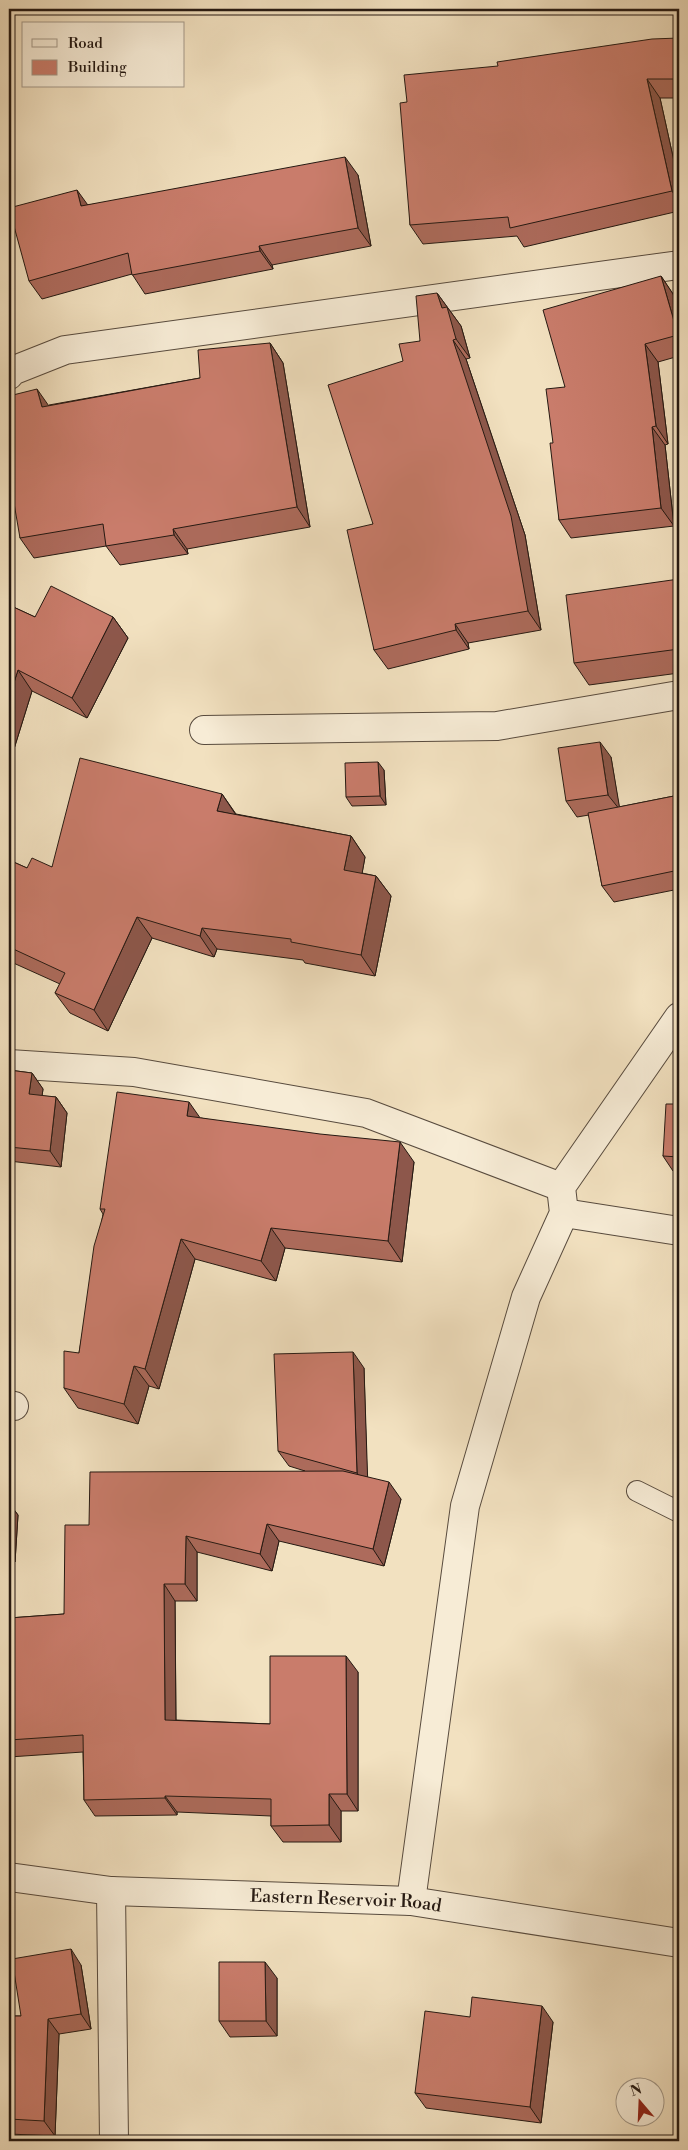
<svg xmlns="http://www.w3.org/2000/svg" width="688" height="2150" viewBox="0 0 688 2150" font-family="'Libre Bodoni',serif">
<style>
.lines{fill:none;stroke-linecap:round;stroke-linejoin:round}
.service-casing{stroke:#584b3e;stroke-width:22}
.minor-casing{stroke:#584b3e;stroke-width:30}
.service{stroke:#f7ecd6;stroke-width:20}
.minor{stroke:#f7ecd6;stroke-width:28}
.wall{fill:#ad6b5c;stroke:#251912}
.shaded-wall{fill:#8d574b;stroke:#251912}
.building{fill:#c97c6b;stroke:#251912}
.labels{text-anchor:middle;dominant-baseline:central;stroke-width:4;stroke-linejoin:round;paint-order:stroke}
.street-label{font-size:18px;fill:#251912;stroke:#f7ecd6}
</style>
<rect width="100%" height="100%" fill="#f2e1c0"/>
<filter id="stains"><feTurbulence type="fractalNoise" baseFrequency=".004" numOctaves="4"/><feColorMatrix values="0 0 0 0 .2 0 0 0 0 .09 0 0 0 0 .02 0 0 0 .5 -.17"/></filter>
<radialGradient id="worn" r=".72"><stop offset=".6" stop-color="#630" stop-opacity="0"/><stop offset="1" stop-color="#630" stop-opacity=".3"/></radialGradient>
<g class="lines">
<g class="service-casing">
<path id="service" d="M637 1491 679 1512"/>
</g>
<g class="minor-casing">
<g id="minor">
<path d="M9 375 12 371 65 350 679 265"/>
<path d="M204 730 497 726 679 695"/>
<path d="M9 1064 134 1072 366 1113 561 1187"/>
<path d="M564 1213 679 1231"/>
<path d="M9 1405 14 1406"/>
<path id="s1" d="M9 1877 111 1891 411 1901 679 1943"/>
<path d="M111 1891 114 2141"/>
<path d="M411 1901 465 1506 526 1297 564 1213 561 1187 679 1017"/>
</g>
</g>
<use href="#service" class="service"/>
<use href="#minor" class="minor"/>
</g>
<path class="wall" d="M679 38V98H660L679 184V211L524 247 517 236 423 244 410 225 407 102Z
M358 175 371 246 272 265 273 269 145 294 132 274 42 299 29 281 87 205Z
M661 276 673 294 679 314V356L658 362 668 444 665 445 674 526 571 538 559 520 565 387Z
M437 293 461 326 470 358 466 359 525 535 541 630 468 643 469 649 388 669 374 650 373 524 403 361 420 341Z
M270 343 283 363 310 527 187 549 188 554 120 565 106 546 34 558 20 538 49 405 200 378Z
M679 579V673L589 685 574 663Z
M9 605 35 617H113L128 638 87 718 32 691 9 765Z
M611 757 619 807 679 795V889L614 902 602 886 589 815 577 817 566 801Z
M384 770 386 805 352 806 346 797Z
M222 794 236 814 351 836 365 857 362 873 376 876 391 896 375 976 305 963 303 960 217 949 214 957 152 938 108 1031 70 1013 55 993 60 984 9 961V860L27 868 52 867Z
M9 1070 32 1073 43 1089 42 1096 56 1097 67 1113 61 1167 9 1161Z
M679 1104V1171H673L663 1156Z
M201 1118 414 1162 402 1262 285 1248 276 1281 195 1259 159 1389 149 1386 138 1424 78 1408 64 1388 79 1353 103 1214 100 1209Z
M364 1368 367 1477 401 1499 384 1566 279 1541 272 1571 197 1552V1601H175L176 1720 270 1724 358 1672V1811H341V1842H283L271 1826V1816L177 1812V1815L95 1816 84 1800 83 1752 9 1757V1618L64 1614 89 1525 305 1471 289 1466 278 1451Z
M9 1503 18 1515 15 1562H9Z
M81 1965 91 2029 59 2034 55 2136 9 2134V2016H21Z
M277 1978V2036L230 2037 219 2021Z
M470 2017 553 2022 541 2123 426 2108 415 2093Z"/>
<path class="shaded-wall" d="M647 79 660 98 679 184V202L672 191Z
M345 157 358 175 371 246 358 228Z
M77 190 90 208 81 206Z
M259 246 272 265 273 269 260 251Z
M661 276 673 294 679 314V337L678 335Z
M437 293 461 326 470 358 456 339 442 308Z
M453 340 466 359 525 535 541 630 528 611Z
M270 343 283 363 310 527 297 507Z
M645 344 658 362 668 444 656 426Z
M37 389 51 409 42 407Z
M652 427 665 445 674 526 661 508Z
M173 529 187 549 188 554 174 535Z
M113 617 128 638 87 718 72 698Z
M455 624 468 643 469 649 456 630Z
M18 670 32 691 9 765V698Z
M600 742 611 757 620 810 608 795Z
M378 762 384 770 386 805 380 796Z
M222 794 236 815 217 811Z
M351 836 365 857 359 891 344 870Z
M376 876 391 896 375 976 361 955Z
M137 917 152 938 108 1031 94 1010Z
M202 928 217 949 214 957 200 936Z
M32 1073 43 1089 40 1110 29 1094Z
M56 1097 67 1113 61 1167 50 1151Z
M189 1102 203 1122 187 1116Z
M400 1142 414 1162 402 1262 388 1241Z
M271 1228 285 1248 276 1281 261 1261Z
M181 1239 195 1259 159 1389 145 1369Z
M353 1352 364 1368 368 1489 357 1473Z
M134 1366 149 1386 138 1424 124 1404Z
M389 1482 401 1499 384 1566 373 1549Z
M9 1503 18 1515 15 1562 9 1553Z
M267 1524 279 1541 272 1571 260 1554Z
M186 1536 197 1552V1601L185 1584Z
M164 1584 175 1601 176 1736 165 1720Z
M346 1656 358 1672V1811L347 1794Z
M329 1794 341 1811V1842L329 1825Z
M165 1796 177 1812V1815L165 1798Z
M71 1949 81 1965 91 2029 81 2014Z
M265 1962 277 1978V2036L266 2021Z
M542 2006 553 2022 541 2123 530 2107Z
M48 2019 59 2034 55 2136 44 2121Z"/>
<path class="building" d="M679 38V79H647L672 191 510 228 508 217 410 225 400 103 407 102 404 75 498 66 497 62 652 39Z
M345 157 358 228 259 246 260 251 132 275 128 253 29 281 9 208 77 190 81 206Z
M661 276 678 335 645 344 656 426 652 427 661 508 559 520 550 443H553L546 389 565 387 543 310Z
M437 293 442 308 447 307 456 339 453 340 511 516 528 611 455 624 456 630 374 650 347 530 373 524 328 385 403 361 399 344 420 341 416 296Z
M270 343 297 507 173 529 174 535 106 546 103 524 20 538 9 474V396L37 389 42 407 200 378 198 350Z
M679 579V649L574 663 566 595Z
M51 586 113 617 72 698 18 670 9 698V605L35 617Z
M600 742 608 795 566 801 558 748Z
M80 758 222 794 217 811 351 836 344 870 376 876 361 955 291 942V939L202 928 200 936 137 917 94 1010 55 993 65 973 9 947V860L27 868 32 858 52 867Z
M378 762 380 796 346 797 345 763Z
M679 795V870L602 886 588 813Z
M9 1070 32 1073 29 1094 56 1097 50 1151 9 1147Z
M117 1092 189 1102 187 1116 320 1134 400 1142 388 1241 271 1228 261 1261 181 1239 145 1369 134 1366 124 1404 64 1388V1351L79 1353 94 1246 105 1209H100Z
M666 1104H679V1157L663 1156Z
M353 1352 357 1473 278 1451 274 1354Z
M343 1471 389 1482 373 1549 267 1524 260 1554 186 1536 185 1584H164L165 1720 270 1724V1656H346L347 1794H329V1825L271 1826V1799L165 1796V1798L84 1800 83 1735 9 1740V1618L64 1614 65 1525H89L90 1472Z
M71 1949 81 2014 48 2019 44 2121 9 2119V2016H21L12 1959Z
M219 1962H265L266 2021H219Z
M472 1997 542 2006 530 2107 415 2093 425 2011 470 2017Z"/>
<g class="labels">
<g class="street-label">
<text stroke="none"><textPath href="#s1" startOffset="338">Eastern Reservoir Road</textPath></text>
</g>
</g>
<rect width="688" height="2150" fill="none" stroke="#f2e1c0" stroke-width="30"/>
<rect x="10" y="10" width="668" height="2130" fill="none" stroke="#251912" stroke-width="2.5"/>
<rect x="15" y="15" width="658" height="2120" fill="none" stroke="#251912"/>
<rect x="22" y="22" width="162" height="65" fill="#f7ecd6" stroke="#a39888"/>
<rect x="32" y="39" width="25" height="8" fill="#f7ecd6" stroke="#a39888"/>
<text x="68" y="48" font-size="15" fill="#251912">Road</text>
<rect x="32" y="60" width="25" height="15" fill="#c97c6b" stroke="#a39888"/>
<text x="68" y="72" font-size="15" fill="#251912">Building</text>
<g transform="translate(640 2102) rotate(341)"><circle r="24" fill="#f7ecd6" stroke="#a39888"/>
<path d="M0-4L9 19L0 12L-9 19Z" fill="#8f2418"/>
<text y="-8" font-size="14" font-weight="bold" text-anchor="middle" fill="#251912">N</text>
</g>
<rect width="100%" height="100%" filter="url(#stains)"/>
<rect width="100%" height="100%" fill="url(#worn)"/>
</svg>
